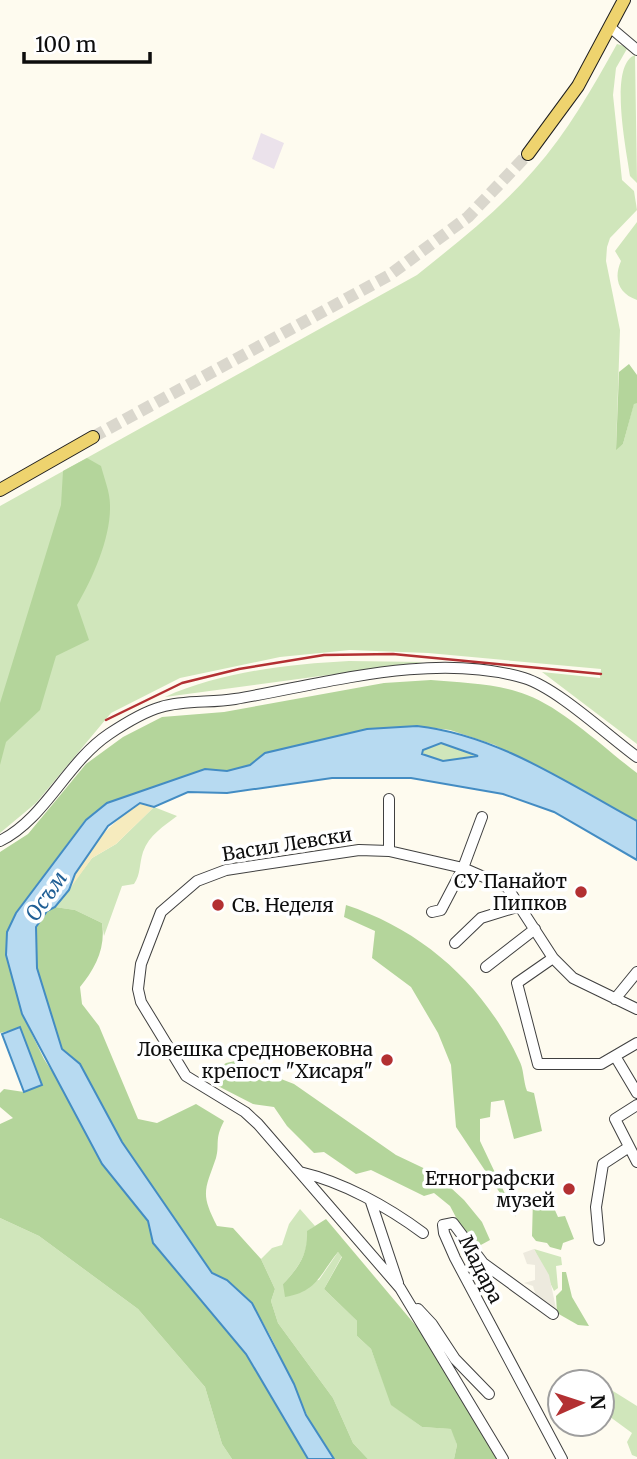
<svg xmlns="http://www.w3.org/2000/svg" width="637" height="1459" viewBox="0 0 637 1459" font-family="Merriweather,serif">
<style>
.industrial{fill:#ebe2eb}
.green{fill:#d0e6bb}
.forest{fill:#b4d59b}
.sand{fill:#f6ebbe}
.plaza{fill:#edeade}
.water{fill:#b7daf1;stroke:#438cc3;stroke-width:2;fill-rule:evenodd}
.lines{fill:none;stroke-linecap:round;stroke-linejoin:round}
.major-tunnel{stroke:#dad7cd;stroke-width:12;stroke-dasharray:12 6;stroke-linecap:butt}
.minor-casing{stroke:#404040;stroke-width:12}
.major-casing{stroke:#1e1e1e;stroke-width:14}
.minor{stroke:#fff;stroke-width:10}
.major{stroke:#eed36e;stroke-width:12}
.rail{stroke:#b33032;stroke-width:2.5}
.poi-dot{fill:#b33032;stroke:#fff;stroke-width:2.5}
.labels{text-anchor:middle;dominant-baseline:central;stroke-width:7;stroke-linejoin:round;paint-order:stroke}
.street-label{font-size:19px;fill:#0d0d0d;stroke:#fff}
.poi-label{font-size:19px;fill:#0d0d0d;stroke:#fff;text-anchor:end}
.water-label{font-size:21px;font-style:italic;fill:#205f95;stroke:#fff}
</style>
<rect width="100%" height="100%" fill="#fefbef"/>
<path class="industrial" d="M261 133 284 143 274 169 252 159Z"/>
<path class="green" d="M617 44 628 47 616 68 613 95 622 180 634 191 637 210 610 238 607 247 606 261 620 330 616 449 623 444 634 403H637V744L542 672 600 678 601 669 428 653 350 650 280 657 180 678 111 713 36 803 0 833V506L417 275C458 242 499 210 534 170 567 133 593 87 617 44Z
M635 55 637 183 630 176C627 153 608 65 635 55Z
M637 222V300C619 294 613 279 621 261L615 251Z
M349 661 424 662 165 697C220 672 289 664 349 661Z
M441 743 478 755 443 761 422 754 423 750Z
M154 807 177 816C164 826 149 835 143 852 139 864 141 874 134 884L122 886 104 936 102 923 75 910 55 907 92 858 116 844Z
M300 1209 315 1226 308 1231C308 1254 299 1267 283 1284L319 1280 338 1252 342 1256 324 1289 357 1321V1336L371 1349 392 1405 422 1427 452 1429 457 1445 454 1459H368L353 1443 333 1398 278 1323 271 1301 275 1289 261 1259 272 1248 282 1245 289 1224Z
M0 1218 39 1236 138 1309 205 1387 222 1444 232 1459H0Z
M534 1249 561 1257 562 1265 556 1266 558 1288 554 1291Z
M605 1386 637 1406V1457L632 1455 627 1442 632 1433 602 1411Z"/>
<path class="forest" d="M629 364 637 375V403L634 404 623 444 616 450 619 372Z
M87 458 101 466C104 478 110 492 110 505 111 537 93 578 77 605L89 640 56 656 40 710 6 742 0 765V703L61 505 63 471Z
M431 680C462 683 497 683 527 695 564 709 605 749 637 773V821L495 745 450 730 417 726 367 729 265 753 251 765 227 771 205 769 107 803 85 820 16 913 7 932 6 955 22 1014 44 1059 148 1222 153 1243 246 1354 308 1459H232L222 1444 205 1387 138 1309 39 1236 0 1218V1124L13 1118 0 1107V1093L4 1089 24 1092 20 1028 0 1033V852L28 834 86 764 123 737 162 717 224 712 384 683Z
M346 905C424 931 484 985 519 1060 524 1069 523 1080 527 1091L534 1093 542 1131 514 1139 504 1100 491 1102 490 1117 480 1119V1141L516 1217 456 1127 451 1065 438 1033 411 987 372 958 375 931 344 917Z
M55 907 75 910 102 923C106 948 95 969 80 987L82 1004 99 1026 138 1119 157 1123 196 1104 224 1121C214 1140 220 1144 216 1158 205 1190 200 1193 217 1226L233 1228 261 1259 275 1289 271 1301 278 1323 333 1398 353 1443 368 1459H334C326 1443 313 1429 306 1413 282 1366 264 1297 212 1273L122 1142 80 1064 62 1049 37 968 35 946 36 927 47 910Z
M235 1061 294 1084 396 1155 436 1174 464 1200 482 1222 490 1240 479 1246 459 1223 450 1206 434 1193 424 1196 371 1170 356 1174 324 1152 314 1153 287 1126 274 1107 253 1104 216 1085 215 1071 226 1063Z
M533 1199 554 1208 558 1217 565 1216 574 1239 563 1243 561 1250 550 1247 547 1243 536 1241 532 1236Z
M326 1219 422 1333 498 1459H454L457 1445 451 1429 422 1427 391 1405 371 1349 357 1336V1321L324 1289 342 1257 338 1252C320 1274 317 1292 285 1297L283 1284C299 1267 308 1254 307 1231Z
M562 1272H566L572 1297 589 1326 578 1325 557 1313 556 1296 562 1290Z"/>
<path class="sand" d="M140 803 154 807 116 844 92 858 69 890C81 853 108 825 140 803Z"/>
<path class="plaza" d="M534 1249 549 1275 557 1313 537 1300 533 1286 524 1283 535 1280V1265L527 1264 523 1253Z"/>
<path class="water" d="M417 726C498 735 567 783 637 821V860L554 812 503 794 411 778H332L227 793 188 792 154 807 140 803 108 826 75 874 69 890 55 907 47 911 36 927 37 968 62 1049 80 1064 122 1142 212 1273 227 1280 252 1303 294 1384 306 1415 334 1459H308L246 1354 153 1243 148 1221 102 1164 22 1014 6 955 7 932 16 913 86 820 107 803 205 769 227 771 250 765 265 753 367 729ZM441 743 478 756 443 761 422 754 423 750Z
M20 1027 42 1085 24 1092 2 1034Z"/>
<g class="lines">
<path class="major-tunnel" d="M93 437 388 276 468 217 528 154"/>
<g class="minor-casing">
<path id="minor" d="M611 28 637 50
M0 841C46 818 66 763 109 734 124 724 143 712 161 707 184 700 211 703 235 699 325 684 432 651 524 678 557 688 607 735 637 757
M389 851V799
M432 912 441 910 463 868 482 817
M455 943 481 918 520 906
M553 958 517 983 538 1064H601L637 1043
M486 967 535 929
M615 999 637 972
M615 1056 637 1093
M637 1105 615 1119 637 1162
M300 1172C343 1182 388 1207 423 1233
M371 1202 398 1283
M599 1240 596 1207 603 1164 629 1147
M418 1309 432 1324 455 1359 489 1394
M553 1314 483 1263 453 1223 443 1225 444 1233 455 1258 562 1459
M503 1459 400 1288 258 1124 245 1112 186 1076 141 1002 138 989 141 964 161 912 197 881 226 870 359 850 389 851 463 868 507 887 553 958 573 978 637 1009"/>
</g>
<g class="major-casing">
<path id="major" d="M528 154 578 86 624 0
M0 490 93 437"/>
</g>
<use href="#minor" class="minor"/>
<use href="#major" class="major"/>
<path class="rail" d="M106 720 182 683 239 669 324 655 393 654 601 674"/>
</g>
<g class="poi-dot">
<circle cx="581" cy="892" r="7"/>
<circle cx="218" cy="905" r="7"/>
<circle cx="387" cy="1060" r="7"/>
<circle cx="569" cy="1189" r="7"/>
</g>
<g class="labels">
<g class="street-label">
<text transform="translate(287 844) rotate(-9)">Васил Левски</text>
<text transform="translate(481 1269) rotate(63)">Мадара</text>
</g>
<g class="poi-label">
<text x="567" y="881">СУ Панайот<tspan x="567" dy="22">Пипков</tspan></text>
<text x="232" y="905" text-anchor="start">Св. Неделя</text>
<text x="373" y="1049">Ловешка средновековна<tspan x="373" dy="22">крепост "Хисаря"</tspan></text>
<text x="555" y="1178">Етнографски<tspan x="555" dy="22">музей</tspan></text>
</g>
<g class="water-label">
<text transform="translate(46 896) rotate(-55)">Осъм</text>
</g>
</g>
<g transform="translate(581 1403) rotate(87)"><circle r="33" fill="#ffffff" stroke="#9e9e9e" stroke-width="2"/>
<path d="M0-5L12 26L0 18L-12 26Z" fill="#b33032"/>
<text y="-10" font-size="19" font-weight="bold" text-anchor="middle" fill="#0d0d0d">N</text>
</g>
<path d="M24 52v10h126v-10" fill="none" stroke="#0d0d0d" stroke-width="3.5"/>
<text x="35" y="52" font-size="21" fill="#0d0d0d" stroke="#ffffff" stroke-width="5" paint-order="stroke">100 m</text>
</svg>
